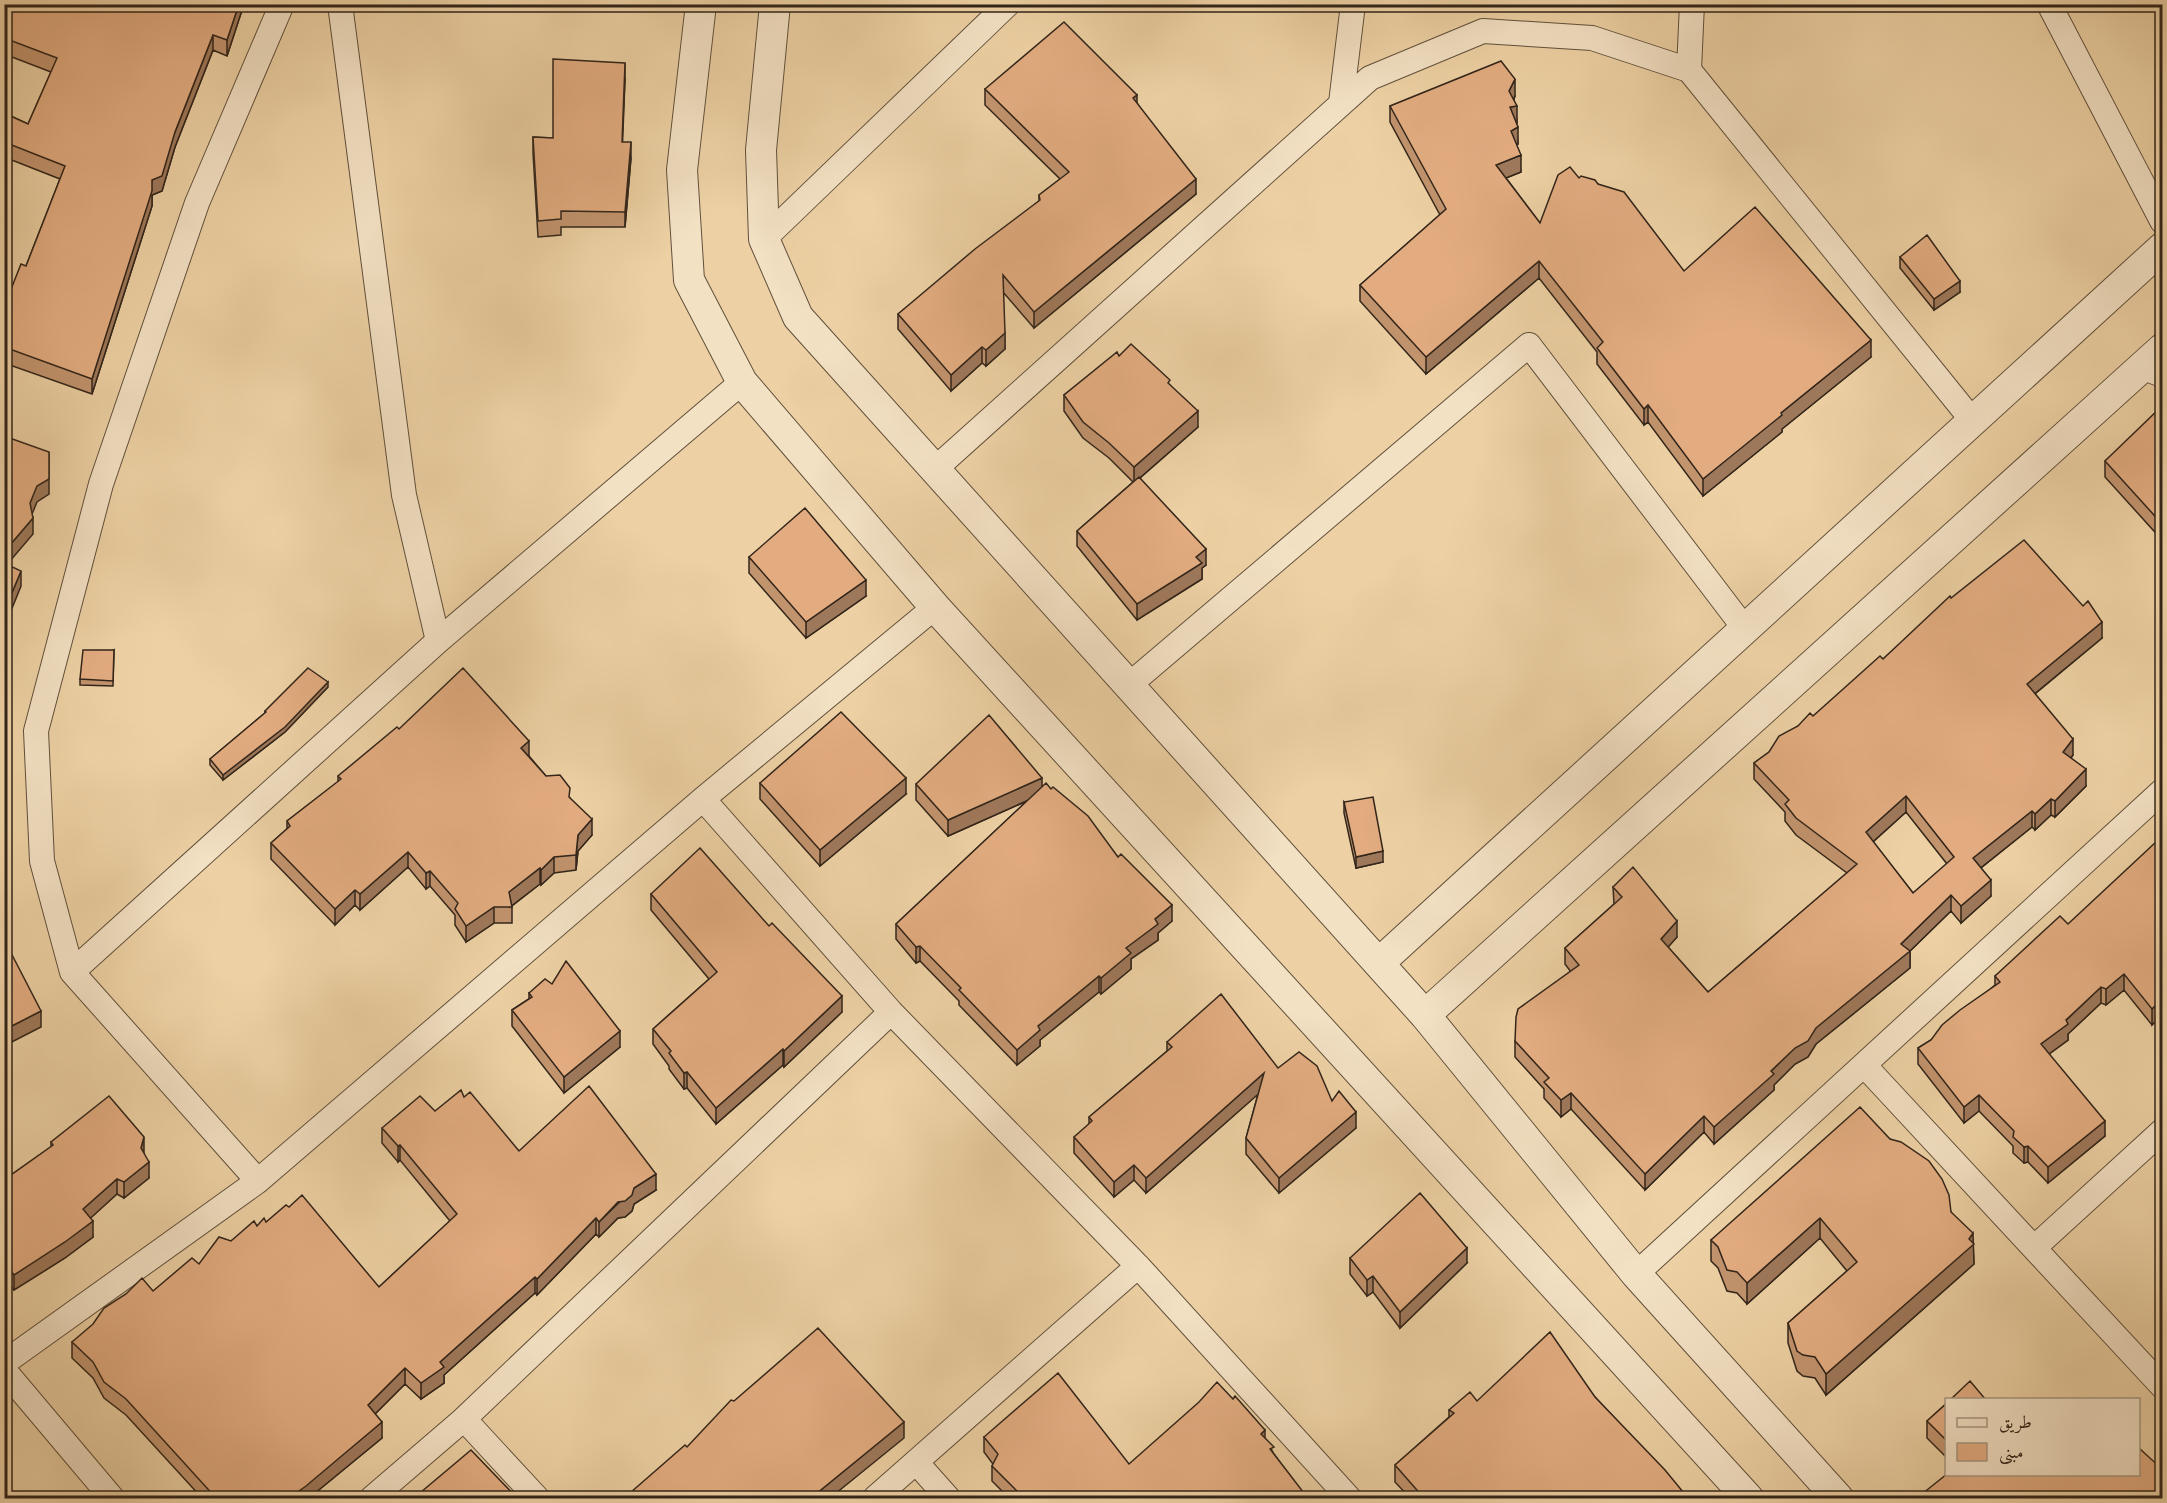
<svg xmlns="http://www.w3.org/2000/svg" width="2167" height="1503" viewBox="0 0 2167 1503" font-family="'Sorts Mill Goudy',Amiri,serif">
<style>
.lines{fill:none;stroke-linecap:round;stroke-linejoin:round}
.minor-casing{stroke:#61503c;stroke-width:26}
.tertiary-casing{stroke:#61503c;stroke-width:32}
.minor{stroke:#f3e1c4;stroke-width:24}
.tertiary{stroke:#f3e1c4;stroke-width:30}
.wall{fill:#c2946e;stroke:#32251a;stroke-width:1.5;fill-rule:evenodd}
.shaded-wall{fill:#9e785a;stroke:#32251a;stroke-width:1.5}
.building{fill:#e2ac80;stroke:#32251a;stroke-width:1.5;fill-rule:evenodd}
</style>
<rect width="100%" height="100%" fill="#edd1a4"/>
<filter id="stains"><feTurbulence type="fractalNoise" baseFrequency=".00333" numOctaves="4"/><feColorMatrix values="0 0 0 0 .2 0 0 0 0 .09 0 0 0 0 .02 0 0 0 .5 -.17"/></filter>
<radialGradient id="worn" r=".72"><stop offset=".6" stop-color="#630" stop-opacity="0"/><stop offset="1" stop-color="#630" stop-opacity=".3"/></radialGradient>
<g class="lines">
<g class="minor-casing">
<path id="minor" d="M340 4 404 495 438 641
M2049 4 2162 221
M1689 70 1692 4
M1341 103 1353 4
M764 239 1008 4
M2142 367 2162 375
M935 469 1370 78 1483 31 1592 38 1689 70 1972 420
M1129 685 1529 345 1745 629
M703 799 891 1012 1138 1266 1349 1498
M72 972 438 641 742 382
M1864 1065 2162 1386
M258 1181 72 972 42 861 36 731 101 484 197 203 282 4
M2034 1248 2162 1131
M1636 1274 2162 791
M4 1363 258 1181 703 799 935 607
M4 1370 112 1498
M464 1419 537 1498
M916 1462 948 1498
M372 1498 464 1419 891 1012
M875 1498 1138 1266"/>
</g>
<g class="tertiary-casing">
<path id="tertiary" d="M701 4 682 170 689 280 742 382 935 607 1748 1498
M775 4 761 150 764 239 798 317 1425 1015 1636 1274 1838 1498
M1379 963 2162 248
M1425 1015 2162 349"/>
</g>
<use href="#minor" class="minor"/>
<use href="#tertiary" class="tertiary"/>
</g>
<path class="wall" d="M244 4 227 56 213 50 175 147 162 191 152 195V206L92 394 4 363V307L26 266 60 179 4 157V113L28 124 51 72 4 54V12L121 6Z
M625 79 622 142 631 158 625 227H561V235L538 237 533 153V137L553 138Z
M985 89 1137 103 1196 194 1034 328 1003 292 1005 349 986 366 982 363 951 391 898 329V314L1039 201V195L1060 179 985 105Z
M1515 96 1514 99 1517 123H1516L1518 144 1516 145 1521 172 1506 178 1540 223 1579 178 1598 184 1684 271 1871 357 1782 429V432L1703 496 1648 422 1644 425 1597 364V352L1539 278 1426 374 1360 301V285L1440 215 1390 122V106Z
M1900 257 1960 292 1934 310 1900 268Z
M1119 356 1170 385 1198 427 1140 478 1206 565 1202 568V579L1137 620 1077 546V531L1133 482 1109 458 1083 438 1064 411V395Z
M2163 408V541L2105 477V461Z
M749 557 866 596 806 638 749 573Z
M1951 598 2102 638 2035 694 2073 755 2071 758 2086 786 2055 817 2051 815 2035 830 2032 827 1981 868 1991 896 1961 923 1951 911 1910 951V968L1816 1044 1808 1057 1795 1064 1774 1085V1090L1714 1144 1704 1132 1645 1190 1571 1109 1561 1117 1544 1098V1089L1515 1057V1041L1571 972 1565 964V948L1614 904 1613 887 1677 937 1668 947 1708 992 1847 873 1796 835 1785 821V812L1754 779V763L1769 752 1798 726 1813 716 1883 659ZM1906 812 1947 864 1913 893 1873 842Z
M114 650 113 686 80 685V679Z
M328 687 285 732 223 780 210 765V759L265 713V711Z
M399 729 529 756 546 776 570 798 592 835 578 851 576 870 554 873 541 885 540 884 512 906V923H494L466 942 455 925V915L430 886 426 889 408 867 360 910 355 905 335 925 271 859V843L287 829V821L338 782V776Z
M760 783 906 794 820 866 760 799Z
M916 784 1042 786 1051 789 1118 857 1172 921 1158 933V940L1131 959V969L1101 994 1099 992 1040 1040V1046L1017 1065 959 1005V1001L920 961 916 963 896 939V924L1027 801 948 836 916 800Z
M1344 802 1383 862 1356 868 1344 813Z
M2163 848V1030L2156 1021 2152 1025 2124 990 2106 1005 2101 1003 2068 1034V1040L2049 1054 2105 1136 2048 1183 2028 1162 2024 1163 2013 1153V1146L1979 1111 1964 1123 1918 1064V1048L1931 1040 1995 985V976L2068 924Z
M651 894 842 1012 784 1067 783 1065 716 1124 687 1088 684 1089 669 1069V1066L653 1044V1029L709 979 651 910Z
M529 993 620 1047 564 1093 512 1026V1010L529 999Z
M1167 1042 1278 1068 1332 1101 1356 1128 1279 1193 1246 1154V1138L1258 1094 1146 1193 1134 1180 1114 1197 1074 1153V1137L1089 1125V1117L1167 1051Z
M464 1097 519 1151 656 1190 634 1204 632 1211 625 1217 618 1218 599 1237 596 1234 537 1295 535 1293 444 1375V1383L421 1399 405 1384 375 1414 382 1438 309 1498H202L126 1415 104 1398 93 1378 72 1358V1342L199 1264 231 1241 257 1226 266 1222 379 1287 450 1221 400 1160 398 1162 382 1143V1128L435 1111Z
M1890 1139 1951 1212 1973 1243 1974 1264 1826 1395 1815 1378 1803 1376 1797 1371 1788 1343V1323L1847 1271 1820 1238 1747 1304 1737 1293 1727 1291 1718 1268 1711 1261V1240Z
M51 1142 144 1154 149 1178 124 1198 117 1194 90 1218 93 1237 65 1258 14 1290 4 1277V1180L51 1147Z
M1350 1258 1467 1263 1400 1328 1373 1292 1367 1296 1350 1274Z
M1595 1397 1688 1498H1410L1395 1482V1465L1449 1417V1410L1477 1401Z
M1947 1403V1458L1927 1438V1421Z
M984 1437 1129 1464 1265 1438 1274 1454 1307 1498H1009L992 1481V1466L993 1464 984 1452Z"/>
<path class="shaded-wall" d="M239 4H244L227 56V40Z
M213 35V50L175 147 162 191 152 195V206L92 394V379L152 180 175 132Z
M625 63V79L622 158V142Z
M1515 79V96L1509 108V91Z
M1137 95V110L1133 98Z
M1517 106V123L1510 124V107Z
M1518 127V144L1511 148V131Z
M631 142V158L625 227V212Z
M1521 155V172L1496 182V165Z
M1196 179V194L1034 328V312Z
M1539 261V278L1426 374V357Z
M1960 281V292L1934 310V299Z
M1005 333V349L986 366V350Z
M1871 340V357L1782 429V432L1703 496V479L1781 413Z
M982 347V363L951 391V375Z
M1648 405V422L1644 425V409Z
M1198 411V427L1134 483V467Z
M49 452V494L37 502 30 519V503Z
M33 518V534L4 568V552Z
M1206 549V565L1202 568V579L1137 620V604Z
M21 571V586L4 628V612Z
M866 580V596L806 638V622Z
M2102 622V638L2027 700V684Z
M328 682V687L285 732 223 780V775Z
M2073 739V755L2063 768V752Z
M529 741V757L521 748Z
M2086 769V786L2055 817V801Z
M906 778V794L820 866V850Z
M1042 778V794L948 836V820Z
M1906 796V812L1866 848V832Z
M2051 799V815L2035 830V814Z
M2032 811V827L1973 874V858Z
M592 819V835L578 851 576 870V855L578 835Z
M1383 851V862L1356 868V857Z
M408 852V867L360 910V894Z
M554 857V873L541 885V870Z
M540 868V884L510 907 509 892Z
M430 871V886L426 889V873Z
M1991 880V896L1961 923V906Z
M355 890V905L335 925V909Z
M1951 895V911L1910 951V968L1816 1044 1808 1057 1795 1064 1774 1085V1090L1714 1144V1127Z
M1172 905V921L1158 933V940L1131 959V969L1101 994V978L1126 948 1155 919Z
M494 907V923L466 942V926Z
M1677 921V937L1661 955V939Z
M920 946V961L916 963V947Z
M2124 974V990L2106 1005V989Z
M1099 976V992L1040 1040V1046L1017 1065V1050L1038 1026Z
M2101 987V1003L2068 1034V1040L2041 1060V1044Z
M842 996V1012L784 1067V1051Z
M2156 1005V1021L2152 1025V1009Z
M41 1011V1027L4 1046V1030Z
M620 1031V1047L564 1093V1077Z
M783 1049V1065L716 1124V1108Z
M687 1072V1088L684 1089V1073Z
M1264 1073V1089L1146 1193V1178Z
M1571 1093V1109L1561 1117V1100Z
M1979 1095V1111L1964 1123V1107Z
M1356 1112V1128L1279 1193V1178Z
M1704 1116V1132L1645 1190V1174Z
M2105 1121V1136L2048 1183V1167Z
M144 1137V1153L141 1148Z
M400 1145V1160L398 1162V1146Z
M2028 1146V1162L2024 1163V1147Z
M149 1162V1178L124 1198V1182Z
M1134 1165V1180L1114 1197V1182Z
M656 1174V1190L634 1204 632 1211 625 1217 618 1218 599 1237V1222L634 1188Z
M117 1179V1194L83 1225V1209Z
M596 1218V1234L537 1295V1279Z
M1820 1218V1238L1747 1304V1283Z
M93 1221V1237L65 1258 14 1290V1275Z
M1973 1233 1974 1264 1826 1395V1374L1969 1239Z
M1467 1248V1263L1400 1328V1312Z
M1373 1276V1292L1367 1296V1280Z
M535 1277V1293L444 1375V1383L421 1399V1383L440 1362Z
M405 1368V1384L368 1421V1405Z
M382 1422V1438L309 1498H289Z
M904 1422V1438L830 1498H811Z
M1265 1430V1446L1261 1434Z"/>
<path class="building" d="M7 4H117L121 6 122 4H239L227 40 213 35 175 132 162 176 152 180V191L92 379 4 347V307L21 264 26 266 65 166 4 142V113L28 124 57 58 4 38V12Z
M1064 22 1137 95 1133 98 1196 179 1034 312 1003 275 1005 333 986 350 982 347 951 375 898 314 975 249 1040 200 1039 195 1069 172 985 89Z
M553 59 625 63 622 142H631L625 212 561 211V219L538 221 533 137 553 138Z
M1501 61 1515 79 1509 91 1517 106 1510 107 1518 127 1511 131 1521 155 1496 165 1540 223 1558 175 1570 167 1579 178 1581 176 1595 180 1598 184 1624 192 1684 271 1755 207 1871 340 1781 413 1782 415 1703 479 1648 405 1644 409 1597 348 1603 342 1539 261 1426 357 1360 285 1446 209 1390 106Z
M1927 235 1960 281 1934 299 1900 257Z
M1131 344 1170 380 1168 383 1198 411 1134 467 1109 443 1083 422 1064 395 1117 352 1119 356Z
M2161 407 2163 408V525L2105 461Z
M4 436 49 452V479L37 486 30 503 33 518 4 552Z
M1139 477 1206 549 1196 557 1202 563 1137 604 1077 531Z
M805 508 866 580 806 622 749 557Z
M2024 540 2083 606 2088 601 2102 622 2027 684 2073 739 2063 752 2086 769 2055 801 2051 799 2035 814 2032 811 1973 858 1991 880 1961 906 1951 895 1901 944 1910 951 1816 1028 1808 1041 1795 1048 1771 1071 1774 1074 1714 1127 1704 1116 1645 1174 1571 1093 1561 1100 1544 1082 1549 1078 1515 1041 1516 1017 1518 1009 1579 965 1565 948 1622 897 1613 887 1633 867 1677 921 1661 939 1708 992 1857 864 1796 818 1785 804 1789 800 1754 763 1769 752 1779 736 1798 726 1810 713 1813 716 1880 656 1883 659 1950 596 1951 598ZM1906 796 1954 857 1913 893 1866 832Z
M4 563 21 571 4 612Z
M83 650H114L113 681 80 679Z
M308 668 328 682 285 727 223 775 210 759 266 712 265 711Z
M463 668 529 741 521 748 546 776 560 775 570 788 569 797 592 819 578 835 576 855 554 857 541 870 540 868 509 892 512 907H494L466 926 455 909 458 903 430 871 426 873 408 852 360 894 355 890 335 909 271 843 290 826 287 821 341 779 338 776 397 727 399 729Z
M841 712 906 778 820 850 760 783Z
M989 715 1042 778 948 820 916 784Z
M1046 783 1051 789 1053 787 1088 816 1118 857 1121 854 1172 905 1155 919 1158 924 1126 948 1131 953 1101 978 1099 976 1038 1026 1040 1030 1017 1050 959 990 961 988 920 946 916 947 896 924Z
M1373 797 1383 851 1356 857 1344 802Z
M2156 842 2163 848V1014L2156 1005 2152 1009 2124 974 2106 989 2101 987 2066 1020 2068 1024 2041 1044 2105 1121 2048 1167 2028 1146 2024 1147 2013 1137 2014 1131 1979 1095 1964 1107 1918 1048 1931 1040 1942 1025 1960 1010 2000 982 1995 976 2060 916 2068 924Z
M700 848 769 926 772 923 842 996 784 1051 783 1049 716 1108 687 1072 684 1073 669 1053 671 1051 653 1029 717 972 651 894Z
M9 949 41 1011 4 1030V950Z
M566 961 620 1031 564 1077 512 1010 532 997 529 993 545 979 552 984Z
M1221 994 1278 1068 1299 1052 1317 1066 1332 1101 1339 1091 1356 1112 1279 1178 1246 1138 1264 1073 1146 1178 1134 1165 1114 1182 1074 1137 1092 1121 1089 1117 1172 1047 1167 1042Z
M589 1086 656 1174 634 1188 632 1195 625 1201 618 1202 599 1222 596 1218 537 1279 535 1277 440 1362 444 1367 421 1383 405 1368 368 1405 382 1422 306 1486 289 1498H216L126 1399 104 1382 93 1362 72 1342 93 1324 104 1308 126 1294 142 1278 153 1291 192 1258 199 1264 219 1237 231 1241 254 1221 257 1226 264 1218 266 1222 286 1205 289 1207 302 1195 379 1287 457 1214 400 1145 398 1146 382 1128 420 1096 435 1111 461 1090 464 1097 470 1092 519 1151Z
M109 1096 144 1137 141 1148 149 1162 124 1182 117 1179 83 1209 93 1221 65 1242 14 1275 4 1261V1180L53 1145 51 1142Z
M1860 1107 1890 1139 1901 1142 1929 1161 1942 1179 1949 1195 1951 1212 1973 1233 1969 1239 1974 1244 1826 1374 1815 1357 1803 1355 1797 1351 1788 1323 1857 1262 1820 1218 1747 1283 1737 1272 1727 1270 1718 1247 1711 1240Z
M1420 1193 1467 1248 1400 1312 1373 1276 1367 1280 1350 1258Z
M818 1328 904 1422 811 1498H635L630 1493 685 1445 687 1447 731 1400 734 1401Z
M1550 1332 1595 1397 1665 1470 1688 1498H1422L1423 1497 1395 1465 1454 1413 1449 1410 1470 1392 1477 1401Z
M1058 1373 1129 1464 1199 1402 1217 1382 1233 1399 1235 1396 1265 1430 1261 1434 1274 1447 1270 1449 1307 1497V1498H1024L992 1466 998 1454 984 1437Z
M1970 1381 1986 1400H1950Z
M1947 1403V1441L1927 1421Z
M2139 1448 2163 1470V1498H1917L1947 1474H2139Z
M471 1450 517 1498H414Z"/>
<rect width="2167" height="1503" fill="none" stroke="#edd1a4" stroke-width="24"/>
<rect x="6" y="6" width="2155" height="1491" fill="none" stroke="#32251a" stroke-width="3"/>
<rect x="12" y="12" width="2143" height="1479" fill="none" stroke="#32251a" stroke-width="1.5"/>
<rect x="1945" y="1398" width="195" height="78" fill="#f3e1c4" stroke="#a69680" stroke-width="1.5"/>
<rect x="1957" y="1418" width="30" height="9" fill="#f3e1c4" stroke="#a69680" stroke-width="1.5"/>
<text x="1999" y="1428" font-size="18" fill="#32251a">طريق</text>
<rect x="1957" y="1443" width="30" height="18" fill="#e2ac80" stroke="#a69680" stroke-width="1.5"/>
<text x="1999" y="1458" font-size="18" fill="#32251a">مبنى</text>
<rect width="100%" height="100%" filter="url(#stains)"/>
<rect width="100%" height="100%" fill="url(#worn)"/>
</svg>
